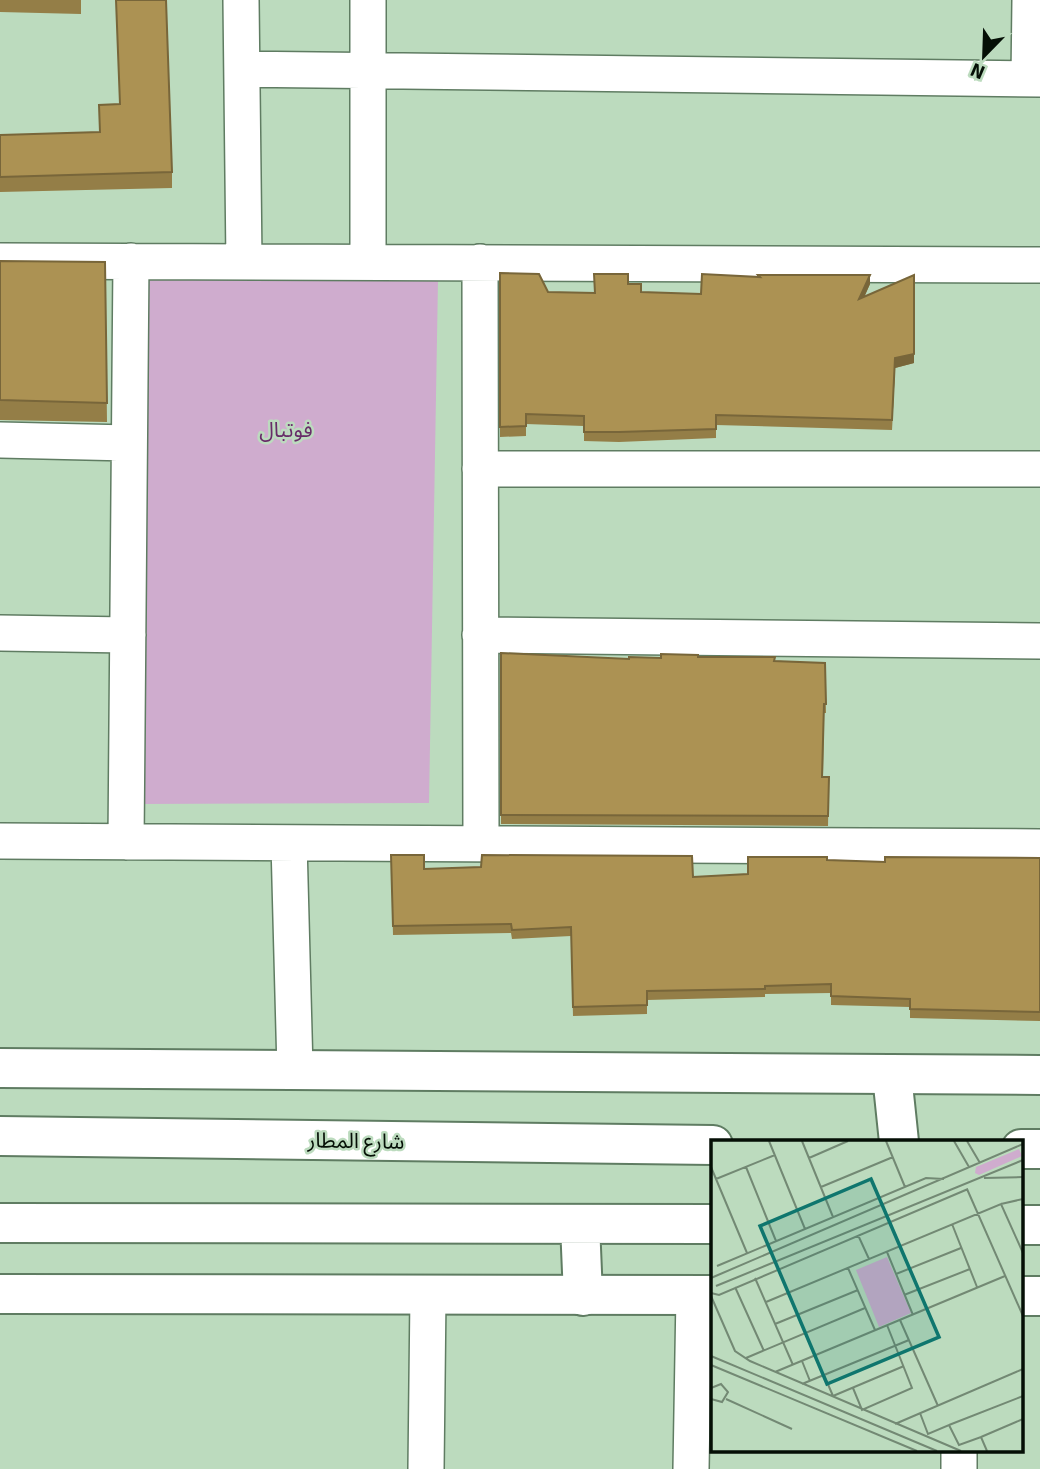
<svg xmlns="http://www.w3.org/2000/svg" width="1040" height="1469" viewBox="0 0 1040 1469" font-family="Signika,'Noto Sans Arabic',sans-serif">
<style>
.green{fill:#cfacce}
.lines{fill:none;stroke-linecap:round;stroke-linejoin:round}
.street-casing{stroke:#5f7c62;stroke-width:38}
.secondary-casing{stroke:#5f7c62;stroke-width:42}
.primary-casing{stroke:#5f7c62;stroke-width:42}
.street{stroke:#fff;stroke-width:35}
.secondary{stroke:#fff;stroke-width:38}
.primary{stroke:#fff;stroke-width:38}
.wall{fill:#947e47}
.shaded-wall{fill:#78663a}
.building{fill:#ac9253;stroke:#78663a;stroke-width:2}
.labels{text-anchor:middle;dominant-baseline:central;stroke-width:5;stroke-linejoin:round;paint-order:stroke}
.park-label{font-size:21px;fill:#672c68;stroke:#bcdbbe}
.street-label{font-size:21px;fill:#050f06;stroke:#bcdbbe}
.inset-road{fill:none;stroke:#738974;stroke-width:2}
.view{fill:#0f766e;fill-opacity:0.15;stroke:#0f766e;stroke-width:3.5}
.inset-edge{fill:none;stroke:#050f06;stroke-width:3.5}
</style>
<rect width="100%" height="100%" fill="#bcdbbe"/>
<path class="green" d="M136 280H438L429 803 140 804Z"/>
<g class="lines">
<g class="street-casing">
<path id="street" d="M241 0 244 262
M368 0V262
M242 69 1040 79
M1029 79 1030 0
M0 261 1040 265
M480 262 481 844
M0 440 129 443
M480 469H1040
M0 633 128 635
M480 635 1040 641
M0 841 1040 847
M126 842 131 261
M289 843 295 1070
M426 1469 428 1295
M691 1469 694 1295
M959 1469V1450"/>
</g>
<g class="secondary-casing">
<path id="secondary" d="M0 1068 1040 1075
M0 1294 713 1295
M1021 1296H1040"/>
</g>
<g class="primary-casing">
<path id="primary" d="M892 1075 899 1142
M0 1136 713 1145
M1021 1149H1040
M0 1223 713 1224
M580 1224 583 1296
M1021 1225H1040"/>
</g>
<use href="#street" class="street"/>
<use href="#secondary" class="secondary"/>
<use href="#primary" class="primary"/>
</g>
<path class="wall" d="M0 0H81V14L0 12Z
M99 105 172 172V188L0 192V135L100 132Z
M0 261 105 262 107 422 0 420Z
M500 273 548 292 595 293 628 284 641 292 701 294 758 277V275L870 284 864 297 914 363 895 368 892 430 716 425V438L619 442 584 441V426L526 424V436L500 437Z
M501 653 629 659 698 657 825 663 826 713H824L823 777H829L828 826 501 824Z
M391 855 424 869 693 877 748 874 827 860 885 862 1040 858V1021L910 1018V1007L831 1005V993L765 994V997L647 1000V1014L573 1016 571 936 512 939 511 933 393 935Z"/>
<path class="shaded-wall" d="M870 275V284L859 309V299Z
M914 275V363L895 368 892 430 895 358Z"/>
<path class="building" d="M116 0H166L172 172 0 177V135L100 132 99 105 120 104Z
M0 261 105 262 107 403 0 400Z
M500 273 539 274 548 292 595 293 594 274H628V284H641V292L701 294 702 274 760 277 758 275H870L859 299 914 275V354L895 358 892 420 716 415V429L619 432H584V416L526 414V426L500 427Z
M501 653 629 659V657L661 658V654L698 655V657H775L774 661 825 663 826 704H824L822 777H829L828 816 501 815Z
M391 855H424V869L481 867 482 855 692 856 693 877 748 874V857H827V860L885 862V857L1040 858V1012L910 1009V999L831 996V984L765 986V989L647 991V1005L573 1007 571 927 512 930 511 924 393 926Z"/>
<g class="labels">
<g class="park-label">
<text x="286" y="430">فوتبال</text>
</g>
<g class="street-label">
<text transform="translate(356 1141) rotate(1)">شارع المطار</text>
</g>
</g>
<g transform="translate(711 1140)">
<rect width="312" height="312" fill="#bcdbbe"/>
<path d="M308 9 311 16 268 35 264 33 265 27ZM176 117 200 173 168 187 145 130Z" fill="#cfacce"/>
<path class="inset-road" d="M58 1 94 89M91 1 122 77M175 1 194 47M243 1 258 27M256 1 269 23M98 18 137 1M0 27 36 113M35 27 65 101M273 38 312 37M5 39 64 15M110 47 182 17M256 49 312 176M290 64 312 59M241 84 266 147M147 95 158 119M176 112 202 175M6 126 215 38 233 39M137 128 164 190M185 134 250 108M0 138 312 4M44 138 82 225M5 146 312 20M24 147 53 211M0 153 8 155 257 49M193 155 259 129M0 156 24 211 39 221 250 311M55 162 290 64 312 113M189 180 227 266M64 184 147 150M0 216 226 311M35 218 154 168M91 221 99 241M0 225 206 311M64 232 294 136M113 235 122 256M91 244 198 200M0 248 10 244 17 252 11 262 0 259M142 248 151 270 201 248 176 185M122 256 193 226M15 259 81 289M209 273 217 294 238 285 248 305 270 297 276 311M184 284 312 229M238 285 312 256M270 297 312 279"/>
<path class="view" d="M160 39 228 197 116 244 49 86Z"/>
<rect width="312" height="312" class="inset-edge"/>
</g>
<g transform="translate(984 56) rotate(203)" stroke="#bcdbbe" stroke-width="5" paint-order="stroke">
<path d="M0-5L12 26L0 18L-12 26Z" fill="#050f06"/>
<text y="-10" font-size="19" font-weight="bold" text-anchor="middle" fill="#050f06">N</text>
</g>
</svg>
